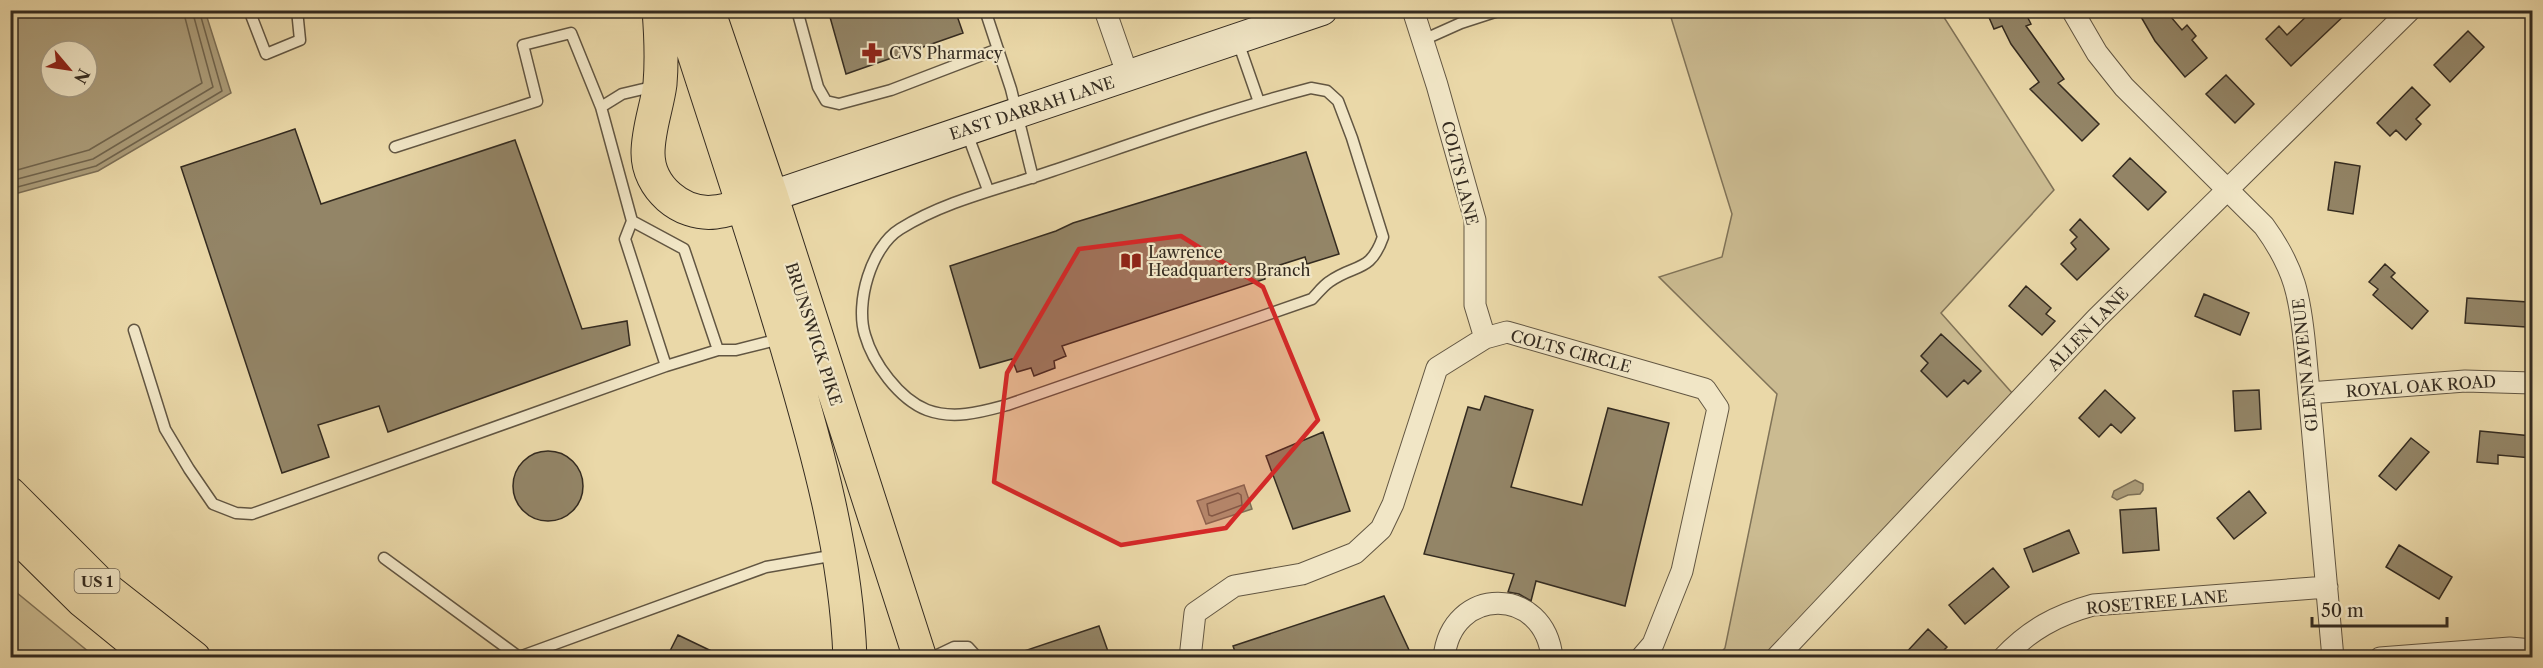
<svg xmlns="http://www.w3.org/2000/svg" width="2543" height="668" viewBox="0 0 2543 668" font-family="'Libre Caslon Text',serif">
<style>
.green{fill:#cbbb91;stroke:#807358;stroke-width:1.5}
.water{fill:#ac9d7a;stroke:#7c6f56;stroke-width:1.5;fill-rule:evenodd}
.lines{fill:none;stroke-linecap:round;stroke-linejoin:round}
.shore{stroke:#70644d;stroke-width:1.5}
.building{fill:#938567;stroke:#342b20;stroke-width:1.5}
.lane-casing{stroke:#625642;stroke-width:13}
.street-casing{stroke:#625642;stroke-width:23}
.secondary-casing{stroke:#342b20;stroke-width:32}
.primary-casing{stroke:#342b20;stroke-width:35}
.highway-casing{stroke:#342b20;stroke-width:35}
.lane{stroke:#f1e6c6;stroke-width:10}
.street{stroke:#f1e6c6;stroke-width:21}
.secondary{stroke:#f1e6c6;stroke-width:30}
.primary{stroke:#ead8a8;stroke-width:33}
.highway{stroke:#ead8a8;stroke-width:33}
.marked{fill:#d62828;fill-opacity:0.2;stroke:#d62828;stroke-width:4.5;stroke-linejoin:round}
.labels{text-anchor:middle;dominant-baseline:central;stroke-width:4.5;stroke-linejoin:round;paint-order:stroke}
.shield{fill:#f1e6c6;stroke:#6d6352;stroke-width:1.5}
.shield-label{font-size:15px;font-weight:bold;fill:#342b20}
.poi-label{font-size:16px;fill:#342b20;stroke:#f1e6c6;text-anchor:start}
.street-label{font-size:16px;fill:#342b20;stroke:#f1e6c6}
</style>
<rect width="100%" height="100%" fill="#ead8a8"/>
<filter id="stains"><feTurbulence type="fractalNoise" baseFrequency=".00333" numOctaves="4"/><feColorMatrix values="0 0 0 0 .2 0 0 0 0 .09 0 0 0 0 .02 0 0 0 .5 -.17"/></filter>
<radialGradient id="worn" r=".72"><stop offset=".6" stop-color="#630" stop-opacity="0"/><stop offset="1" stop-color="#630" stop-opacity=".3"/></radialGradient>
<path class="green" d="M1669 11H1940L2054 190 1941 313 2013 394 1766 657H1717L1725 648 1777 394 1659 277 1722 257 1732 214Z
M10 588H11L95 657H11Z"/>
<path class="water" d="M11 10 205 11 231 93 98 171 11 195ZM51 51H87V87H51Z
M2135 480 2143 484V490L2140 494 2128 495 2117 500 2112 497 2114 491Z
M1244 485 1252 509 1206 524 1197 501Z"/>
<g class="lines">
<path class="shore" d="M10 172 89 150 202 83 183 10
M10 181 93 159 213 87 192 10
M10 189 96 166 222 91 199 10
M1238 493 1241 495 1242 505 1212 516 1209 515 1207 504Z"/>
</g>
<path class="building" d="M828 10H955L963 33 846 74Z
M1995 10H2034L2026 14 2031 24 2026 26 2064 79 2058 83 2099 124 2082 141 2030 89 2039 82 2011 44 2002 26 1994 29 1988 15Z
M2137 10H2165L2182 30 2187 25 2196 36 2192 40 2207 58 2185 77 2155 41Z
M2313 10H2350L2291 66 2266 39 2279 26 2287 35Z
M2468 31 2484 47 2450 82 2434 65Z
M2226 75 2254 104 2235 123 2206 94Z
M2412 87 2430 105 2416 119 2421 124 2406 140 2396 130 2390 136 2377 123Z
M295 129 321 204 515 140 582 329 627 321 630 345 388 432 379 406 318 425 329 457 282 473 181 167Z
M1306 152 1339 254 1307 264 1305 257 1264 270 1265 279 1062 346 1066 356 1054 361 1055 368 1034 376 1031 368 1017 372 1012 359 980 368 950 266 1056 231 1073 223Z
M2130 158 2166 192 2148 210 2113 176Z
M2335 162 2360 166 2353 214 2328 210Z
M2080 219 2109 249 2077 280 2061 264 2076 249 2071 243 2077 237 2070 230Z
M2385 264 2395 273 2391 277 2428 311 2412 329 2373 295 2378 289 2369 282Z
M2026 286 2051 308 2046 314 2055 321 2042 335 2009 306Z
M2204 294 2249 313 2240 335 2195 316Z
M2467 298 2528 302 2526 327 2465 323Z
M1941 334 1981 371 1968 384 1964 380 1947 397 1921 371 1928 363 1921 356Z
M2105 390 2135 418 2121 433 2111 424 2099 437 2079 418Z
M2259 390 2261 429 2235 431 2233 391Z
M1485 396 1533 410 1511 487 1582 505 1608 408 1669 423 1625 606 1536 581 1531 601 1519 594 1508 592 1514 574 1424 554 1468 407 1480 410Z
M2480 431 2532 436V458L2498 455V464L2477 462Z
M1323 432 1350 511 1293 529 1266 456Z
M2411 438 2429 452 2396 490 2379 476Z
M513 486a35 35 0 1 1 70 0a35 35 0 1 1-70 0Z
M2249 491 2266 513 2234 539 2217 518Z
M2156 508 2159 550 2123 553 2120 510Z
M2069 530 2079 553 2033 572 2024 549Z
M2399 545 2452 577 2439 599 2386 567Z
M1993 568 2009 587 1965 624 1949 605Z
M1384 596 1409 650 1396 657H1237L1233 646Z
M1099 626 1110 657H1012V655Z
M1928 629 1947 647 1937 657H1902Z
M678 635 724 657H667Z"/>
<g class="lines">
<g class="lane-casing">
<path id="lane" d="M249 10 266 54 300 40 297 10
M797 10 818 87 826 101 839 104 891 90 998 49
M985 10 1011 89 1033 178
M1237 39 1259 102
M1423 40 1461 23 1501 10
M656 86 622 94 601 107 632 221 684 249 718 350H736L780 339
M1311 88 1327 91 1338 101 1352 138 1383 237C1370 274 1355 263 1329 282 1323 286 1317 294 1312 299L1007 405C981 412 954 420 927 410 899 399 873 363 865 335 855 303 871 247 900 229 947 200 1000 189 1052 171 1138 142 1223 111 1311 88Z
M967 133 988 190
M395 147 537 101 523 45 571 33 601 107
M632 221 625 239 666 366 718 350
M134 330 165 429 189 469 213 504 236 513 252 514 666 366
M384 558 519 657 766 567 836 555
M931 658 954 647H968L978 658"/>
</g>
<g class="street-casing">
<path id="street" d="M1105 10 1128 76
M1413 10 1437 85 1475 220V305L1485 338
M2072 10 2097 53 2124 87 2264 226C2295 269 2300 296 2305 348L2333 658
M2309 393 2465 381 2532 383
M1190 658 1195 613 1234 586 1302 574 1355 553 1381 529 1393 504 1437 368 1485 338 1507 332 1705 389 1718 408 1682 571 1653 644 1641 658
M1444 658C1451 585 1545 585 1552 658
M1776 658 2097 318 2410 10
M2003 658C2029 630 2057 615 2093 605L2327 587
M2380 658 2510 648 2532 650"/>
</g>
<g class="secondary-casing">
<path id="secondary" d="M748 204 1322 10"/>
</g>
<g class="primary-casing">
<path id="primary" d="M659 10C661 35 662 60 660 84 657 107 648 129 648 153 648 187 681 216 715 212 724 211 734 208 743 206
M680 10C716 123 754 234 787 347 817 449 846 551 850 658
M708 10 771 195 920 658"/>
</g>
<g class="highway-casing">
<path id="highway" d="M10 494 101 585 194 658
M10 529 83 601 153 658"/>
</g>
<use href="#lane" class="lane"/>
<use href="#street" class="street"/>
<use href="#secondary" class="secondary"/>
<use href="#primary" class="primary"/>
<use href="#highway" class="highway"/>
</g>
<path class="marked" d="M1181 236 1263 287 1318 420 1226 528 1121 545 994 482 1007 373 1079 249Z"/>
<defs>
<g id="pharmacy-bare" transform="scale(1.62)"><path d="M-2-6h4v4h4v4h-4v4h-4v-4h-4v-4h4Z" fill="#8f2418" stroke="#f1e6c6" stroke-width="2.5" paint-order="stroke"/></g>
<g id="library-bare" transform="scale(1.62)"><path d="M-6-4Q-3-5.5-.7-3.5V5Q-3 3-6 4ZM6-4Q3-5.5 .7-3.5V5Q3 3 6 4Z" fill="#8f2418" stroke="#f1e6c6" stroke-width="2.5" paint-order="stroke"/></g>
</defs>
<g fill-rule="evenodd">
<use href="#pharmacy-bare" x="872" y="53"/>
<use href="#library-bare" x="1131" y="261"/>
</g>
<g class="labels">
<rect class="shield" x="74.5" y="569" width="45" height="24" rx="4.5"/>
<g class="shield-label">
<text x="97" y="581">US 1</text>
</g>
<g class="poi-label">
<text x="889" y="53">CVS Pharmacy</text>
<text x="1148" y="252">Lawrence<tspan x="1148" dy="18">Headquarters Branch</tspan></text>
</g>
<g class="street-label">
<text transform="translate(1032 108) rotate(-18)">EAST DARRAH LANE</text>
<text transform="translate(1460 173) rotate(76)">COLTS LANE</text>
<text transform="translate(2088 329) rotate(-46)">ALLEN LANE</text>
<text transform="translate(814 334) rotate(72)">BRUNSWICK PIKE</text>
<text transform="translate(1571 351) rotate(15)">COLTS CIRCLE</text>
<text transform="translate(2305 365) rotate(-96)">GLENN AVENUE</text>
<text transform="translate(2421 386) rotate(-4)">ROYAL OAK ROAD</text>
<text transform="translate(2157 602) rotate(-5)">ROSETREE LANE</text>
</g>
</g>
<rect width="2543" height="668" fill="none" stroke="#ead8a8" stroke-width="36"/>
<rect x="12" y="12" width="2519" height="644" fill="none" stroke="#342b20" stroke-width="3"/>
<rect x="18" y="18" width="2507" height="632" fill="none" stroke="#342b20" stroke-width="1.5"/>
<g transform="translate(69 69) rotate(119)"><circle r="28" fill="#f1e6c6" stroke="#a59b84" stroke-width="1.5"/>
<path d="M0-4.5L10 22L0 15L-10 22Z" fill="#8f2418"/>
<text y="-9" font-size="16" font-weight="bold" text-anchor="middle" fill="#342b20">N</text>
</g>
<path d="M2312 617v9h135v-9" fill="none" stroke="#342b20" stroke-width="3"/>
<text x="2321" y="617" font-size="18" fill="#342b20" stroke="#f1e6c6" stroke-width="4.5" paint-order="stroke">50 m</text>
<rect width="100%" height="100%" filter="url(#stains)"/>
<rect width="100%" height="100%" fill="url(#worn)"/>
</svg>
